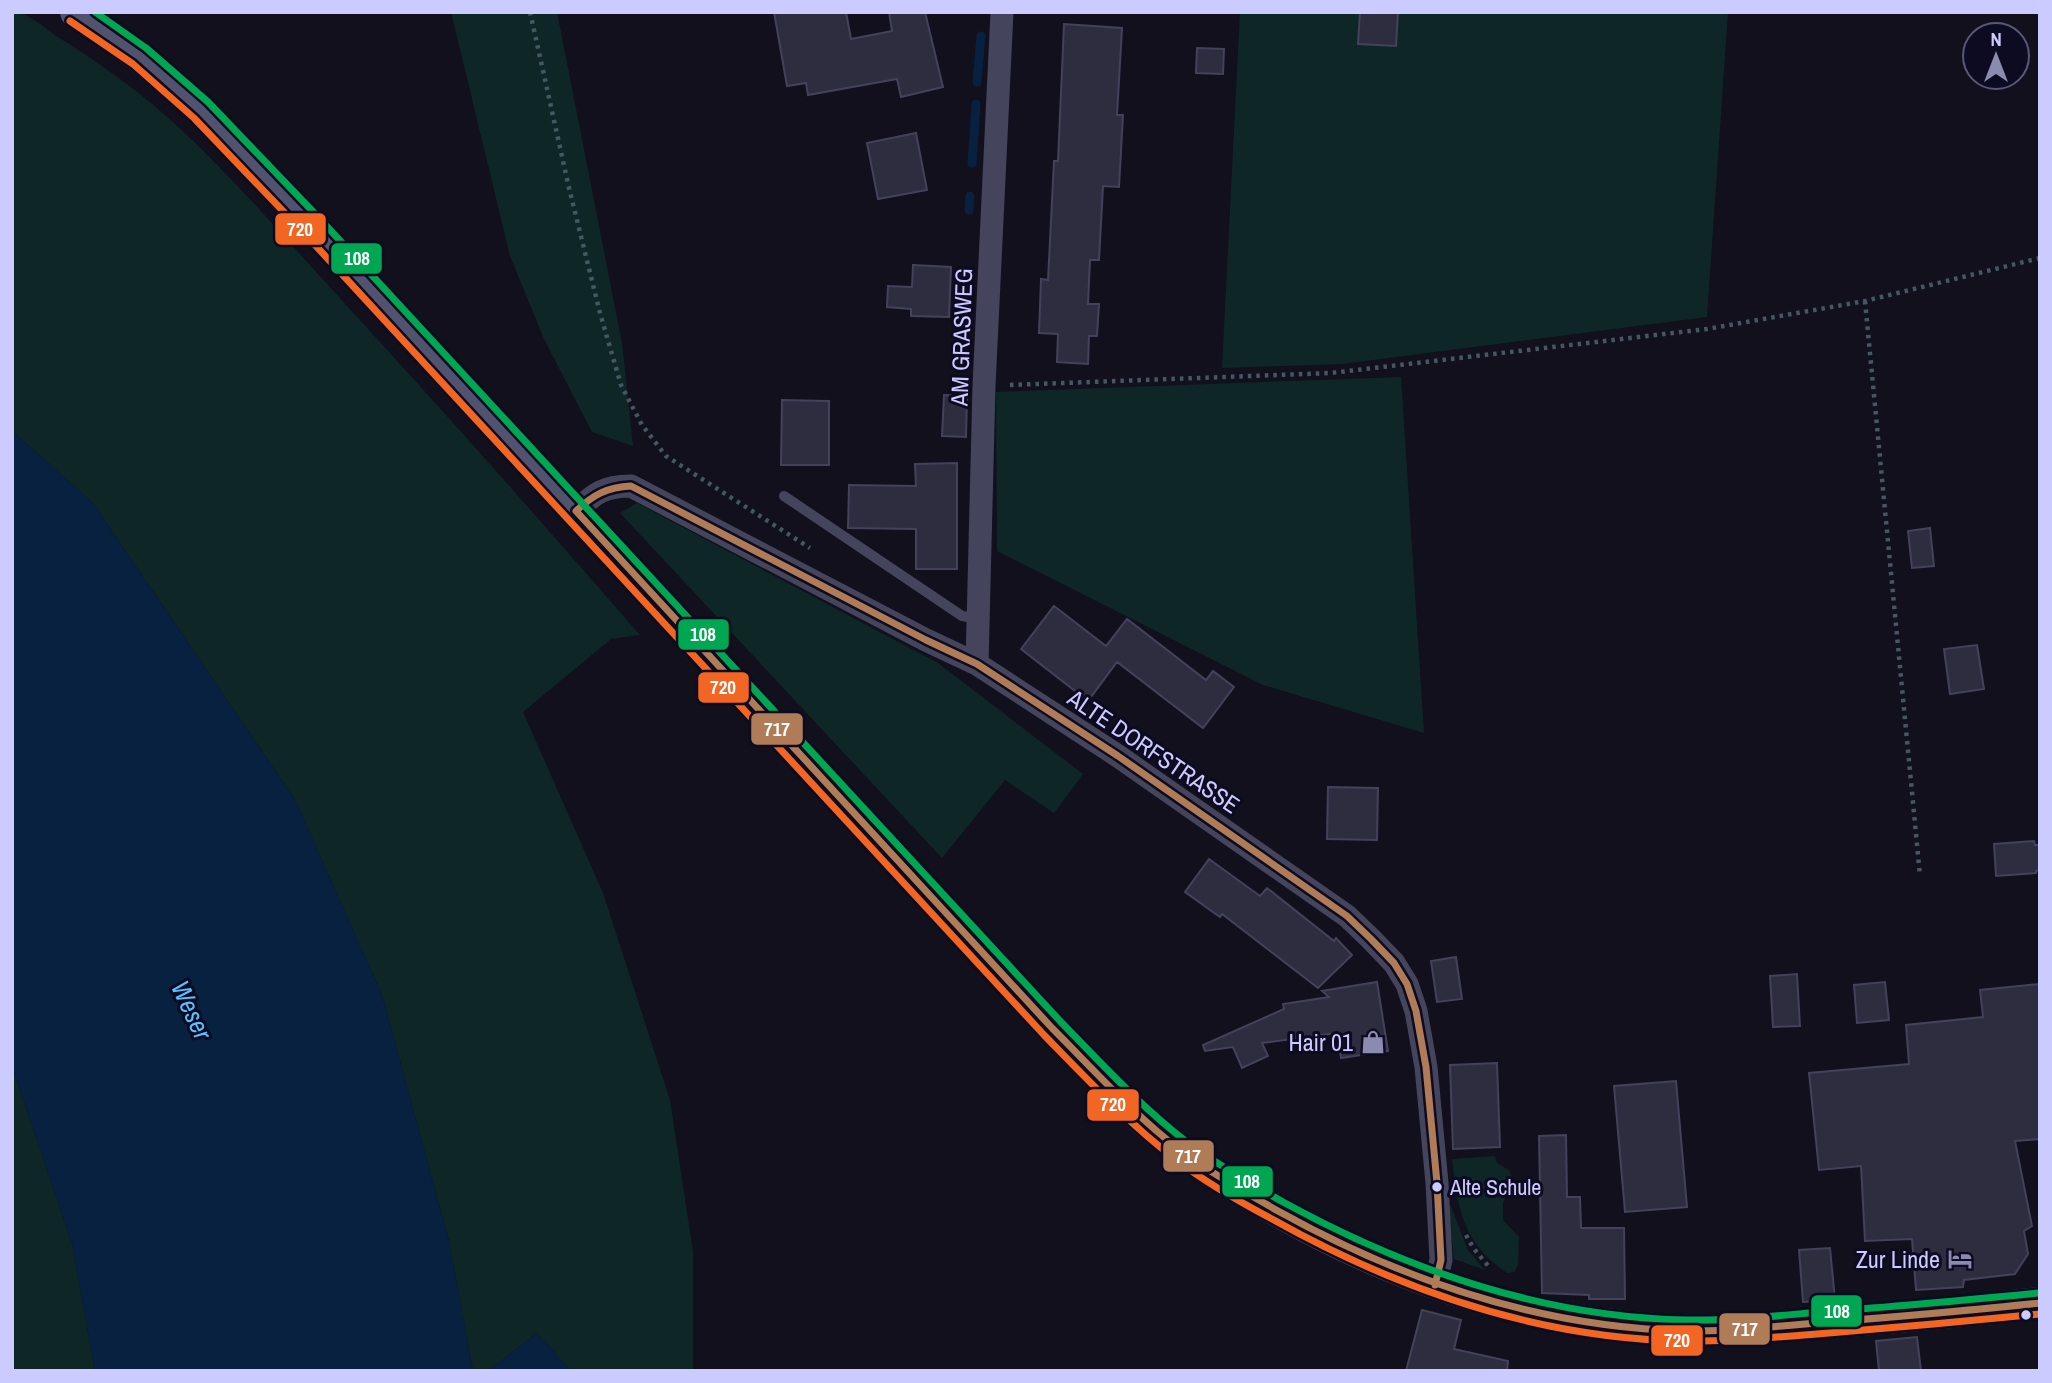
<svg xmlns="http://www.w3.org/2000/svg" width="2052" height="1383" viewBox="0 0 2052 1383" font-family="'Archivo Narrow',sans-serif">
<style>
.green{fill:#0e2726}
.water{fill:#082140}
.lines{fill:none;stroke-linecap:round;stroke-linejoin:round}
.stream{stroke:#082140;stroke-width:9}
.building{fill:#2e2d3f;stroke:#43415b;stroke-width:2}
.path{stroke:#445763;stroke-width:4.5;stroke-dasharray:3.5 5;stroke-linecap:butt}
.service{stroke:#44455d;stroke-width:10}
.minor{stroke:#44455d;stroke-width:23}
.secondary{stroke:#515270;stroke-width:32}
.bus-1-casing{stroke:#0d0b21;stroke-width:12}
.bus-2-casing{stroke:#0d0b21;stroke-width:12}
.bus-3-casing{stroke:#0d0b21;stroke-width:12}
.bus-1{stroke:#b07c57;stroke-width:7}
.bus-2{stroke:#f26522;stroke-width:7}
.bus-3{stroke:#00a651;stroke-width:7}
.bus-dot{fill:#cccbff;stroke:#0d0b21;stroke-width:2.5}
.labels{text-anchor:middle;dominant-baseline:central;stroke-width:6;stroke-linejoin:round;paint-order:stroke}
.bus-label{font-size:22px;fill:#cccbff;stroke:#0d0b21;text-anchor:start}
.street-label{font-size:24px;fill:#cccbff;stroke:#0d0b21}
.poi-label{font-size:24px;fill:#cccbff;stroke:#0d0b21;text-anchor:end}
.water-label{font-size:26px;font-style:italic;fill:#59c1ff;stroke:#0d0b21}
.line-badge{stroke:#0d0b21;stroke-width:2.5}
.badge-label{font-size:19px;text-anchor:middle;font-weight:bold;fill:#fff}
</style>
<rect width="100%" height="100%" fill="#11101c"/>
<path class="green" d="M12 12C28 12 46 29 58 37 95 60 132 86 165 115 227 170 281 234 337 295 440 407 541 521 640 635L611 639 523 712 603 893 670 1100 693 1252V1371H571L537 1333 488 1371H473L449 1241 382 995 294 798 92 502 12 431Z
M451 12H557L622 343 633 446 592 432 544 339 510 256Z
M1240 12H1728L1707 317 1342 364 1222 368Z
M1401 377 1424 733 1263 685 997 551 996 392Z
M637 503 938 663 1083 774 1054 813 1005 780 942 858 620 513Z
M12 1066 72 1244 95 1371H12Z
M1495 1156 1497 1163 1509 1170 1512 1177V1189L1503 1202V1220L1519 1237 1518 1265 1514 1272 1507 1273C1462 1243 1458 1208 1452 1159Z
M1450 1204 1468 1250 1485 1270 1454 1259 1448 1207Z"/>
<path class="water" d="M12 431 92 502 294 798 382 995 449 1241 473 1371H95L72 1244 12 1066Z
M537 1333 571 1371H488Z"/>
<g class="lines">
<path class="stream" d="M977 82 981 36
M972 163 976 104
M969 210 970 196"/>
</g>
<path class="building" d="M774 12H846L851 39 892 31 889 12H925L943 87 901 97 897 79 808 95 806 83 787 86Z
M1360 12H1398L1396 46 1358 44Z
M1064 24 1122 28 1117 115H1123L1119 187 1103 186 1099 260H1090L1088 304H1099L1097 336H1089L1088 364 1057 362 1058 334 1039 333 1041 279 1048 280 1054 161H1058Z
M1197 48 1224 49 1223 74 1196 73Z
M916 133 927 190 878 199 867 143Z
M913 265 951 267 949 317 911 316V309L887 307 888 286 912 287Z
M944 395 967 396 966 437 942 436Z
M782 400 829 401V465H781Z
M957 463V569H916V529L848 528 849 485 916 486 915 464Z
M1930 528 1934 566 1912 568 1908 531Z
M1054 606 1106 646 1127 619 1206 680 1213 671 1234 687 1203 728 1117 662 1088 701 1021 649Z
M1977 645 1984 689 1950 694 1944 649Z
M1328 787 1378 788 1377 840 1327 839Z
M2034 841 2035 845H2040V870L2036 871V873L1996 876 1994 844Z
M1209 859 1260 896 1267 888 1334 941 1336 938 1352 955 1318 988 1222 914 1220 917 1185 892Z
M1456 957 1462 999 1437 1002 1431 961Z
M1797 974 1800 1026 1773 1027 1770 976Z
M1377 982 1388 1051 1341 1058 1337 1033 1262 1043 1268 1056 1242 1068 1233 1047 1205 1051 1203 1045 1284 1009 1283 1004 1329 997 1322 991Z
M1885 982 1889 1020 1857 1023 1854 985Z
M2040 984V1139L2015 1141 2032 1226 2024 1231 2028 1254 2015 1274 1964 1280 1963 1287 1916 1290 1912 1239 1865 1241 1861 1166 1819 1170 1809 1073 1909 1064 1906 1025 1983 1017 1980 990Z
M1497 1063 1500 1147 1453 1149 1450 1065Z
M1676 1081 1687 1207 1625 1212 1614 1086Z
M1566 1135 1567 1197H1580L1581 1228H1624L1625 1299H1589V1295L1542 1293 1539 1136Z
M1830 1248 1835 1300 1803 1302 1799 1250Z
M1422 1310 1461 1320 1454 1349 1508 1361 1507 1371H1406Z
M1917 1337 1921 1371H1879L1876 1341Z"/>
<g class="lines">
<path class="path" d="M530 12 569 188 600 313 621 385 642 425 666 456 810 548
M1865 301 1920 876
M1010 385 1331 373 1707 329 1865 301 2040 258
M1466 1235 1474 1249 1490 1268"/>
<path class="service" d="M784 496 962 616 979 619"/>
<path class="minor" d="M576 511C595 493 604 486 631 486L926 640 977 664 1118 756 1347 916 1371 939 1394 963 1407 984 1416 1011 1426 1067 1437 1183 1441 1260 1435 1285
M977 664 984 386 1002 12"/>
<path class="secondary" d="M76 12 139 56 201 110 312 226 1052 1028C1090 1066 1127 1108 1169 1141 1198 1165 1231 1185 1264 1203 1388 1276 1523 1322 1667 1330 1717 1333 1769 1327 1819 1323 1893 1318 1966 1311 2040 1303"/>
<g class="bus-1-casing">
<path id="bus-1" d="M576 511 1052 1028C1094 1070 1134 1115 1181 1151 1212 1174 1245 1192 1278 1211 1402 1280 1540 1327 1684 1331 1729 1332 1774 1326 1819 1323 1893 1317 1966 1311 2040 1303
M576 511C593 495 607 487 631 486L926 640 977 664 1118 756 1347 916 1371 939 1394 963 1407 984 1416 1011 1426 1067 1437 1183 1441 1260 1435 1285"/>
</g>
<g class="bus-2-casing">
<path id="bus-2" d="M70 21 133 64 194 118 304 233 1044 1035C1086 1078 1127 1122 1175 1159 1205 1182 1238 1201 1272 1219 1399 1290 1540 1339 1686 1341 1730 1342 1774 1337 1817 1334 1891 1328 1966 1321 2040 1314"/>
</g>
<g class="bus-3-casing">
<path id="bus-3" d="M95 12 146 48 208 102 320 219 1060 1021C1101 1063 1141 1107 1188 1143 1218 1165 1251 1184 1283 1202 1407 1270 1544 1317 1686 1320 1731 1321 1775 1316 1820 1312 1893 1307 1966 1300 2039 1293"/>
</g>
<use href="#bus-1" class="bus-1"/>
<use href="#bus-2" class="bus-2"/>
<use href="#bus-3" class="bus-3"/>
</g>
<defs>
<g id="shop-bare" transform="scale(1.89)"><path d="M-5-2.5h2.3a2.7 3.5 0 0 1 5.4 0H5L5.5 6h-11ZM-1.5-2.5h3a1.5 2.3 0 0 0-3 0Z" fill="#8b8ab0" stroke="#0d0b21" stroke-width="2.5" paint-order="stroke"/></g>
<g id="hotel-bare" transform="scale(1.89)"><path d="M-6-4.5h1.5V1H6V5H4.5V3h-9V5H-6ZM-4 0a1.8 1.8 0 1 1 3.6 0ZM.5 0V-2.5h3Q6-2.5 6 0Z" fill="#8b8ab0" stroke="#0d0b21" stroke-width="2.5" paint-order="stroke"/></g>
</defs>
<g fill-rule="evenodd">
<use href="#shop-bare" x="1373" y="1042"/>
<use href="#hotel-bare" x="1960" y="1259"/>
</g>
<g class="bus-dot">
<circle cx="1437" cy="1187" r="6"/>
<circle cx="2026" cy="1315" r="6"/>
</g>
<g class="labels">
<g class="bus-label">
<text x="1450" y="1187">Alte Schule</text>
</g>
<g class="street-label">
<text transform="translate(961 337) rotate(-88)">AM GRASWEG</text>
<text transform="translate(1154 751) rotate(34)">ALTE DORFSTRASSE</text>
</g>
<g class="poi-label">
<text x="1353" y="1042">Hair 01</text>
<text x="1940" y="1259">Zur Linde</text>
</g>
<g class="water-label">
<text transform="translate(192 1010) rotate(65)">Weser</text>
</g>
</g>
<g class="line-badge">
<rect x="274" y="212" width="53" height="34" rx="7" fill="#f26522"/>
<rect x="330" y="242" width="53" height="33" rx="7" fill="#00a651"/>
<rect x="677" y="618" width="53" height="33" rx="7" fill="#00a651"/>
<rect x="697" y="671" width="53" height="33" rx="7" fill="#f26522"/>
<rect x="750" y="712" width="54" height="34" rx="7" fill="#b07c57"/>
<rect x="1086" y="1088" width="54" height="34" rx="7" fill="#f26522"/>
<rect x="1162" y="1139" width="53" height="34" rx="7" fill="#b07c57"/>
<rect x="1221" y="1165" width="53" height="33" rx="7" fill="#00a651"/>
<rect x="1810" y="1294" width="53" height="34" rx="7" fill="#00a651"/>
<rect x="1718" y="1312" width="53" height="34" rx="7" fill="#b07c57"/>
<rect x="1650" y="1324" width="54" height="33" rx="7" fill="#f26522"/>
</g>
<g class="badge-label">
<text x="300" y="236">720</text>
<text x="357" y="265">108</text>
<text x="703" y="641">108</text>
<text x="723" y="694">720</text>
<text x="777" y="736">717</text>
<text x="1113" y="1111">720</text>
<text x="1188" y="1163">717</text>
<text x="1247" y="1188">108</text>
<text x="1837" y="1318">108</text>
<text x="1745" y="1336">717</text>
<text x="1677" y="1347">720</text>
</g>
<rect width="2052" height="1383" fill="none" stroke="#cccbff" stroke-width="28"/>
<g transform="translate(1996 56)"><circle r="33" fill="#0d0b21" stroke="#59587a" stroke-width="2"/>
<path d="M0-5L12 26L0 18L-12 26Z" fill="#8b8ab0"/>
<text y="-10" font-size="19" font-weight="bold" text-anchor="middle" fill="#cccbff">N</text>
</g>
</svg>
